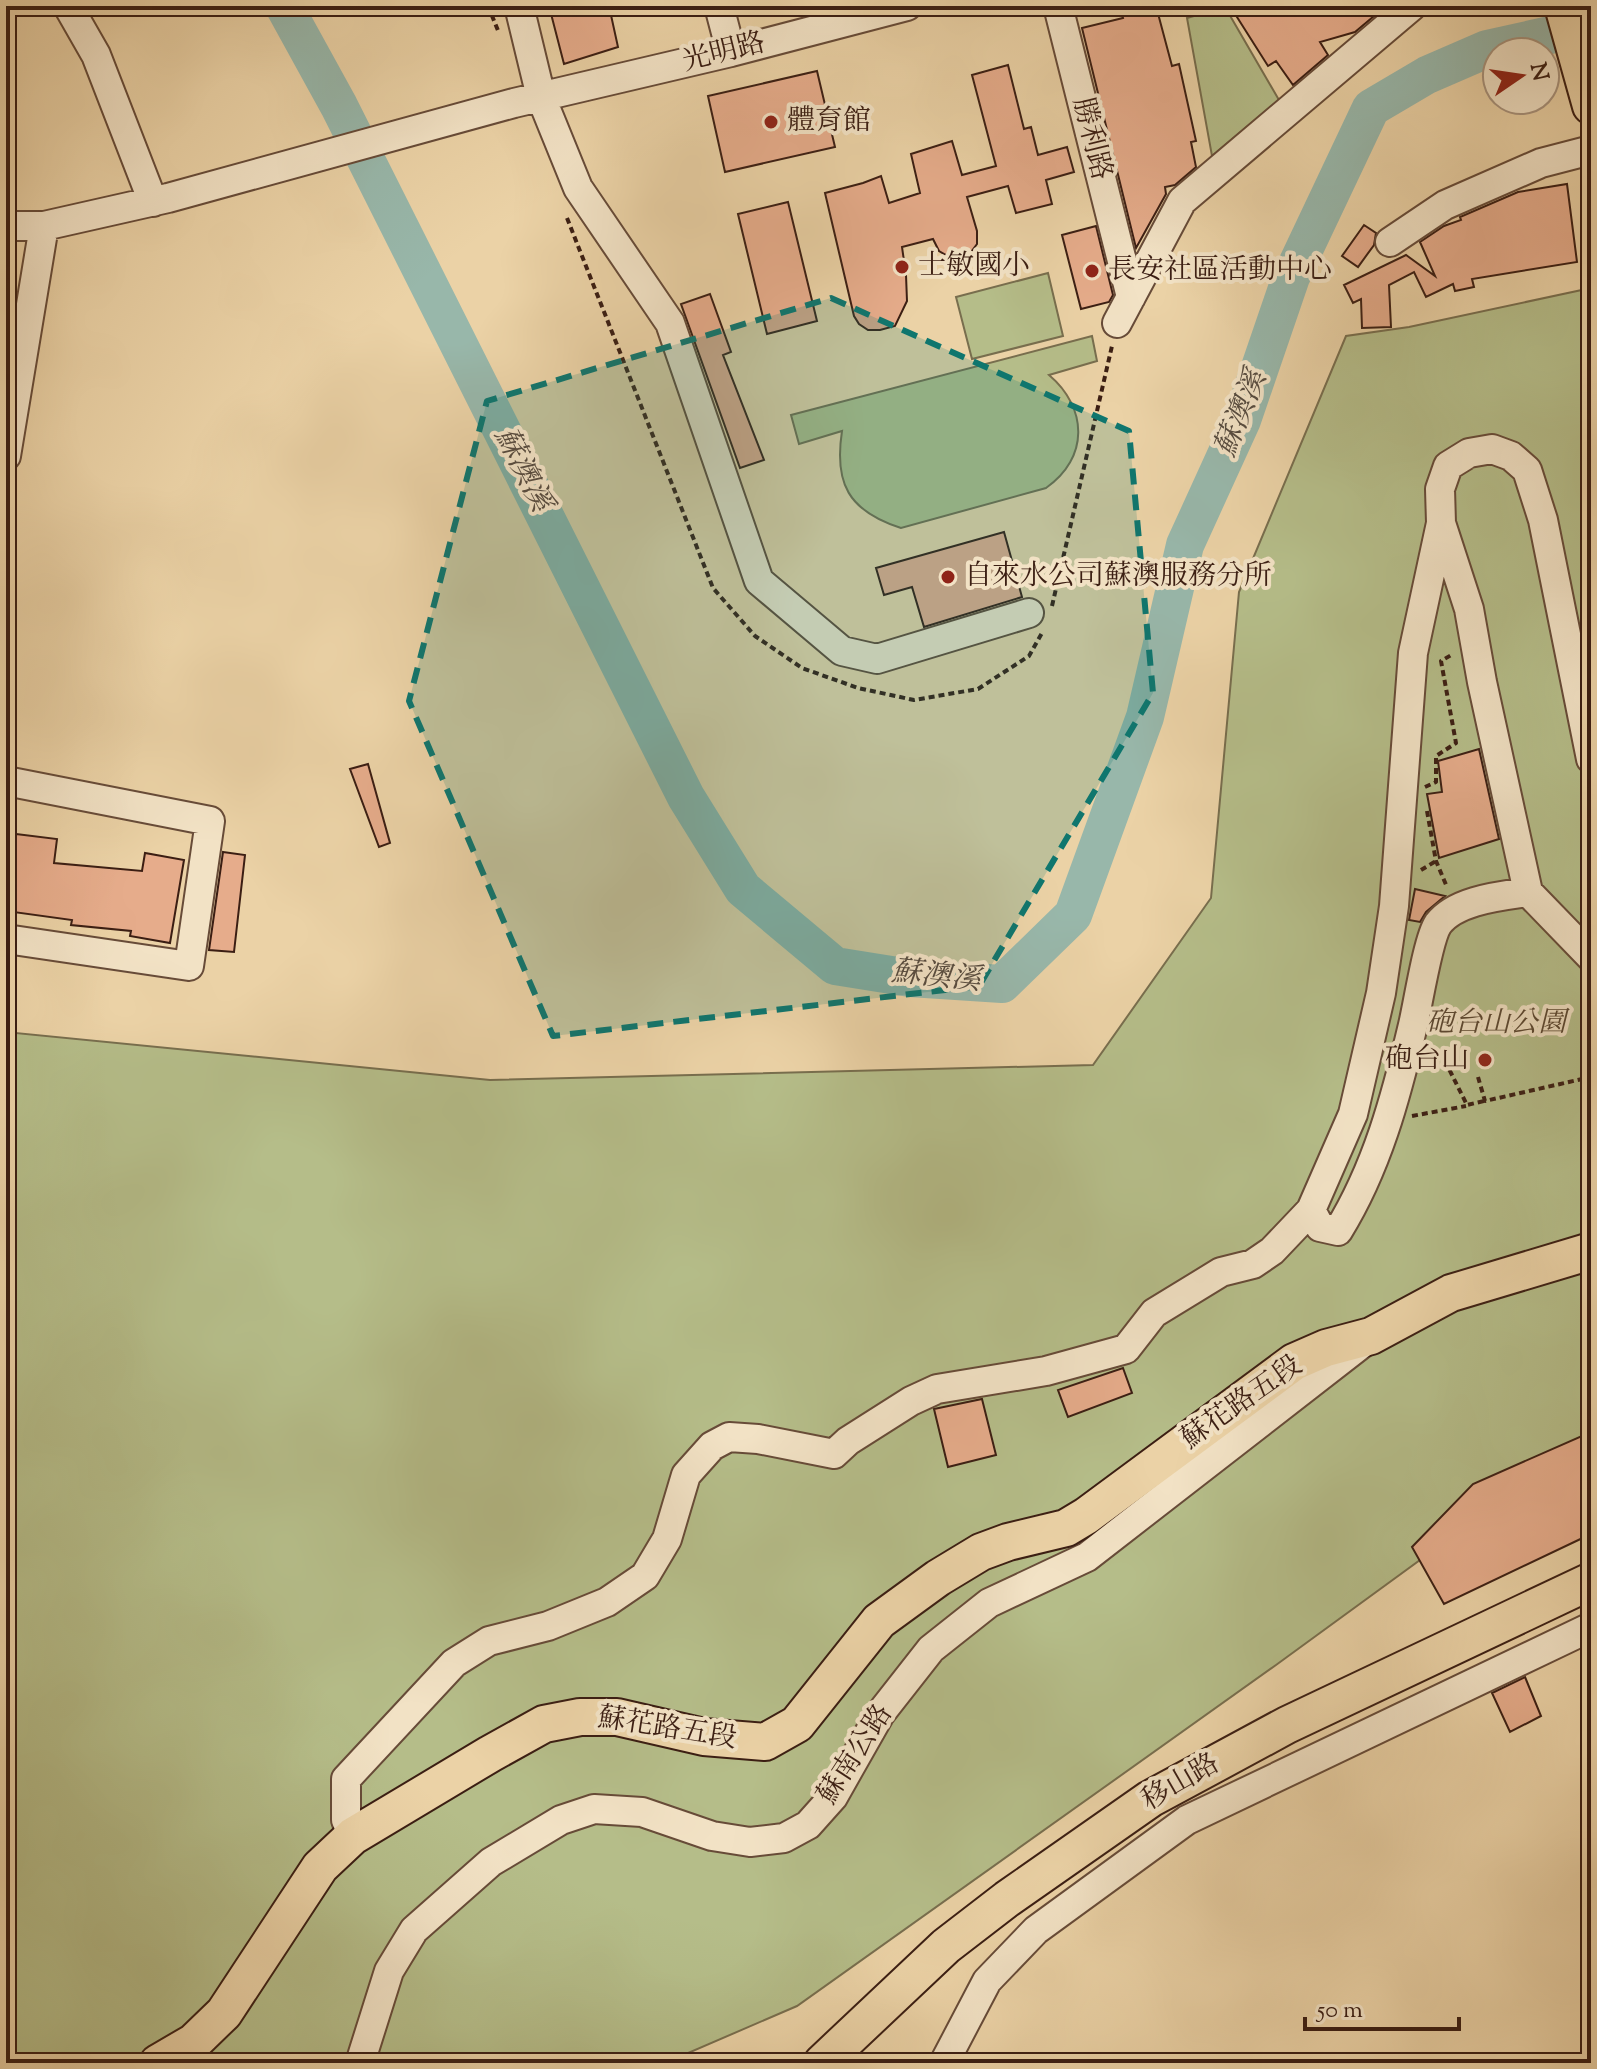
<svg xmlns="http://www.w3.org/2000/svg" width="1597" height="2069" viewBox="0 0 1597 2069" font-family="'Sorts Mill Goudy','Noto Serif TC',serif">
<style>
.green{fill:#b5bd89;stroke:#786e4e;stroke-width:2}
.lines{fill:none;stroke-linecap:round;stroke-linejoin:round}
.river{stroke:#98b7aa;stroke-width:38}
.building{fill:#e6ac8b;stroke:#3b1e13;stroke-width:2}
.minor-casing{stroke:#674b38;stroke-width:32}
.major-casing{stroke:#3b1e13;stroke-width:40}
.path{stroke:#3b1e13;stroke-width:4;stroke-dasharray:6 4;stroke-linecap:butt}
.minor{stroke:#f2e2c5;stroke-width:28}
.major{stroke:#ebd2a6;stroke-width:36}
.marked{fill:#0f766e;fill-opacity:0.2;stroke:#0f766e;stroke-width:6;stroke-dasharray:16 10;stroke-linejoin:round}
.poi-dot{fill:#8f2418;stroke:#f2e2c5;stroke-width:3}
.labels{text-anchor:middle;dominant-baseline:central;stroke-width:8;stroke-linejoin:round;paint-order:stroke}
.street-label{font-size:28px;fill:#3b1e13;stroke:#f2e2c5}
.poi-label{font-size:28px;fill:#3b1e13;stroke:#f2e2c5;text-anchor:start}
.park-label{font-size:28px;font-style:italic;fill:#5a4630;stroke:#f2e2c5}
.water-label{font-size:30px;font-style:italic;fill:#574c40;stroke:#f2e2c5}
</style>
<rect width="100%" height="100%" fill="#ebd2a6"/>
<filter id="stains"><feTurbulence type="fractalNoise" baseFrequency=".0025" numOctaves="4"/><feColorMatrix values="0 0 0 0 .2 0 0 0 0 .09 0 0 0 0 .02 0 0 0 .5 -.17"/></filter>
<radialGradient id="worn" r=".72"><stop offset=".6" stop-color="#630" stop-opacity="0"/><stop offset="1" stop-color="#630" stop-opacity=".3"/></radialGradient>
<path class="green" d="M1225 7 1279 100 1212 156 1187 18Z
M1048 273 1063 336 972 359 956 297Z
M1591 288V1445L1564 1455 1276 1665 797 2006 665 2063H6V1032L490 1080 1093 1065 1211 898 1239 592 1346 336 1409 327Z
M1092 336 1097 361 1049 375C1088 408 1089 458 1046 488L901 528C848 511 834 483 842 431L799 444 791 415Z"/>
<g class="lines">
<path class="river" d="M284 6 339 106 686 797 743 889 835 966 910 978 1002 984 1073 915 1145 717 1185 545 1242 420 1291 277 1371 108 1427 75 1487 49 1591 26"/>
</g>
<path class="building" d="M549 6H609L618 47 564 64Z
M1120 6H1156L1172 66 1179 64 1196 141 1191 142 1196 167 1175 185 1165 187 1166 194 1136 248 1082 28 1123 18Z
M1230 6H1386L1355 32 1320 42 1328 55 1293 85 1276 61 1268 66Z
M1008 65 1024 129 1031 127 1038 155 1067 147 1074 172 1046 180 1052 204 1016 213 1008 186 967 197 977 231V244L968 256 951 258 939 251 933 239 902 247 906 275 907 301 895 326 880 330H868L859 324 854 316 825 193 863 183 881 176 889 203 920 193 911 154 952 141 962 175 996 166 972 75Z
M817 71 835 147 725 172 708 96Z
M1567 184 1577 262 1472 279 1474 287 1455 291 1453 284 1426 297 1414 272 1389 285 1391 327 1362 328 1361 299 1353 303 1344 285 1406 255 1435 276 1420 242 1444 226 1461 220 1460 217 1518 192Z
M788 202 817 321 767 334 738 214Z
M1364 225 1376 233 1374 245 1358 267 1342 256Z
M1096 226 1113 295 1109 302 1081 309 1062 235Z
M710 294 731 352 723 355 764 460 740 468 681 304Z
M1004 532 1022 597 924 627 912 587 884 595 876 568Z
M1479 749 1499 839 1439 858 1427 794 1442 792 1438 761Z
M368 764 390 843 379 847 350 769Z
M16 834 57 839 54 863 142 871 145 853 184 860 170 943 130 936 131 931 71 925 72 920 6 911Z
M223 852 245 855 234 952 209 950Z
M1415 889 1445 896 1426 912 1420 922 1409 920Z
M1123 1368 1132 1393 1068 1417 1058 1390Z
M982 1399 996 1455 948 1467 934 1409Z
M1591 1432V1534L1444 1604 1412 1547 1473 1484Z
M1525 1677 1541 1716 1510 1732 1492 1693Z"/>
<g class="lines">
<g class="minor-casing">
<path id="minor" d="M68 6 96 55 153 202
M519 6 541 97 578 188 670 323 759 581 842 651 877 659 1029 613
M719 6 731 52
M1058 6 1131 297
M6 226H44L168 198 514 103 731 52 907 6
M1390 242 1445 205 1541 163 1591 150
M1117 323 1182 201 1412 6
M6 456 44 226
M1441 523 1469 609 1482 682 1528 892 1591 957
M6 781 210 821 189 966 6 939
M1311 1210 1320 1227 1338 1231C1377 1168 1396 1097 1413 1025 1418 1004 1428 939 1438 924 1456 900 1501 896 1528 892
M353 1836 346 1820V1779L454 1663 489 1641 548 1626 607 1602 645 1576 667 1539 686 1475 712 1446 729 1437 758 1439 834 1454 848 1441 911 1401 937 1389 1046 1371 1126 1349 1154 1313 1221 1272 1253 1264 1272 1251 1311 1210 1353 1114 1381 993 1394 906 1413 653 1441 523 1440 489 1448 466 1469 453 1492 449 1511 456 1527 470 1543 520 1591 759
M360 2063 389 1971 414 1930 491 1862 561 1820 594 1809 642 1812 712 1836 750 1842 784 1838 808 1825 833 1797 880 1714 931 1649 989 1603 1087 1557 1364 1342
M944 2063 987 1981 1036 1930 1187 1820 1591 1627"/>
</g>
<g class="major-casing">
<path id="major" d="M1563 6 1591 106
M158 2063 194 2042 224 2013 320 1867 353 1836 490 1754 544 1724 580 1717H617L704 1737 765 1742 797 1724 879 1621 938 1578 981 1552 1008 1542 1066 1528 1086 1516 1294 1362 1326 1348 1371 1336 1451 1293 1591 1251
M822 2063 946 1946 1007 1899 1150 1799 1287 1725 1591 1581"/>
</g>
<path class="path" d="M488 6 499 33
M567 218 713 588 755 636 802 668 858 688 914 700 978 689 1029 656 1042 633
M1052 606 1112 346
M1425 787 1436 782V756L1456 743 1441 661 1453 654
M1427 811 1436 861 1447 887
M1421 870 1436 861
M1432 1046 1446 1063 1467 1105 1484 1101
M1478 1077 1485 1101 1591 1077
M1412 1116 1466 1106"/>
<use href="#minor" class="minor"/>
<use href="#major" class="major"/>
</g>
<path class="marked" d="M831 298 1129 431 1153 693 979 986 553 1036 409 701 487 401Z"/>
<g class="poi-dot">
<circle cx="771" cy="122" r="8"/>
<circle cx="902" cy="267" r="8"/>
<circle cx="1092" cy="271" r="8"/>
<circle cx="948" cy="577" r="8"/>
<circle cx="1485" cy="1060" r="8"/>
</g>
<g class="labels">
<g class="street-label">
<text transform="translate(724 53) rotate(-14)">光明路</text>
<text transform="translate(1091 139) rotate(76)">勝利路</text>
<text transform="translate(1242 1403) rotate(-35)">蘇花路五段</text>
<text transform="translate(667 1729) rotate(9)">蘇花路五段</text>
<text transform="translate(856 1755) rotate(-57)">蘇南公路</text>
<text transform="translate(1181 1783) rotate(-30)">移山路</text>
</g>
<g class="poi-label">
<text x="787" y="122">體育館</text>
<text x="918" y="267">士敏國小</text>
<text x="1108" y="271">長安社區活動中心</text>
<text x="964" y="577">自來水公司蘇澳服務分所</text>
<text x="1469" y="1060" text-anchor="end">砲台山</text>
</g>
<g class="park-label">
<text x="1496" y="1024">砲台山公園</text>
</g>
<g class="water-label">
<text transform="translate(1242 414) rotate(-68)">蘇澳溪</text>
<text transform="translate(522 470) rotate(63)">蘇澳溪</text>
<text transform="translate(936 977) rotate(6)">蘇澳溪</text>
</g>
</g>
<rect width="1597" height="2069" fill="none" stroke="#ebd2a6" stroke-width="32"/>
<rect x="8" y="8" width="1581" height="2053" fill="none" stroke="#3b1e13" stroke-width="4"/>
<rect x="16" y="16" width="1565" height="2037" fill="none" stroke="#3b1e13" stroke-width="2"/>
<g transform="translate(1521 76) rotate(77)"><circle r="38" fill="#f2e2c5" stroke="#a9947e" stroke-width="2"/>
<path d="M0-6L14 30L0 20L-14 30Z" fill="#8f2418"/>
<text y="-12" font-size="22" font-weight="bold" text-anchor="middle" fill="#3b1e13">N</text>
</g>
<path d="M1305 2017v12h154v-12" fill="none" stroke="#3b1e13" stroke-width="4"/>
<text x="1317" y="2017" font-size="24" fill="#3b1e13" stroke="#f2e2c5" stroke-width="6" paint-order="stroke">50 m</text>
<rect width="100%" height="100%" filter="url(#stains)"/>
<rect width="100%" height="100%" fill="url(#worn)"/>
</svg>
